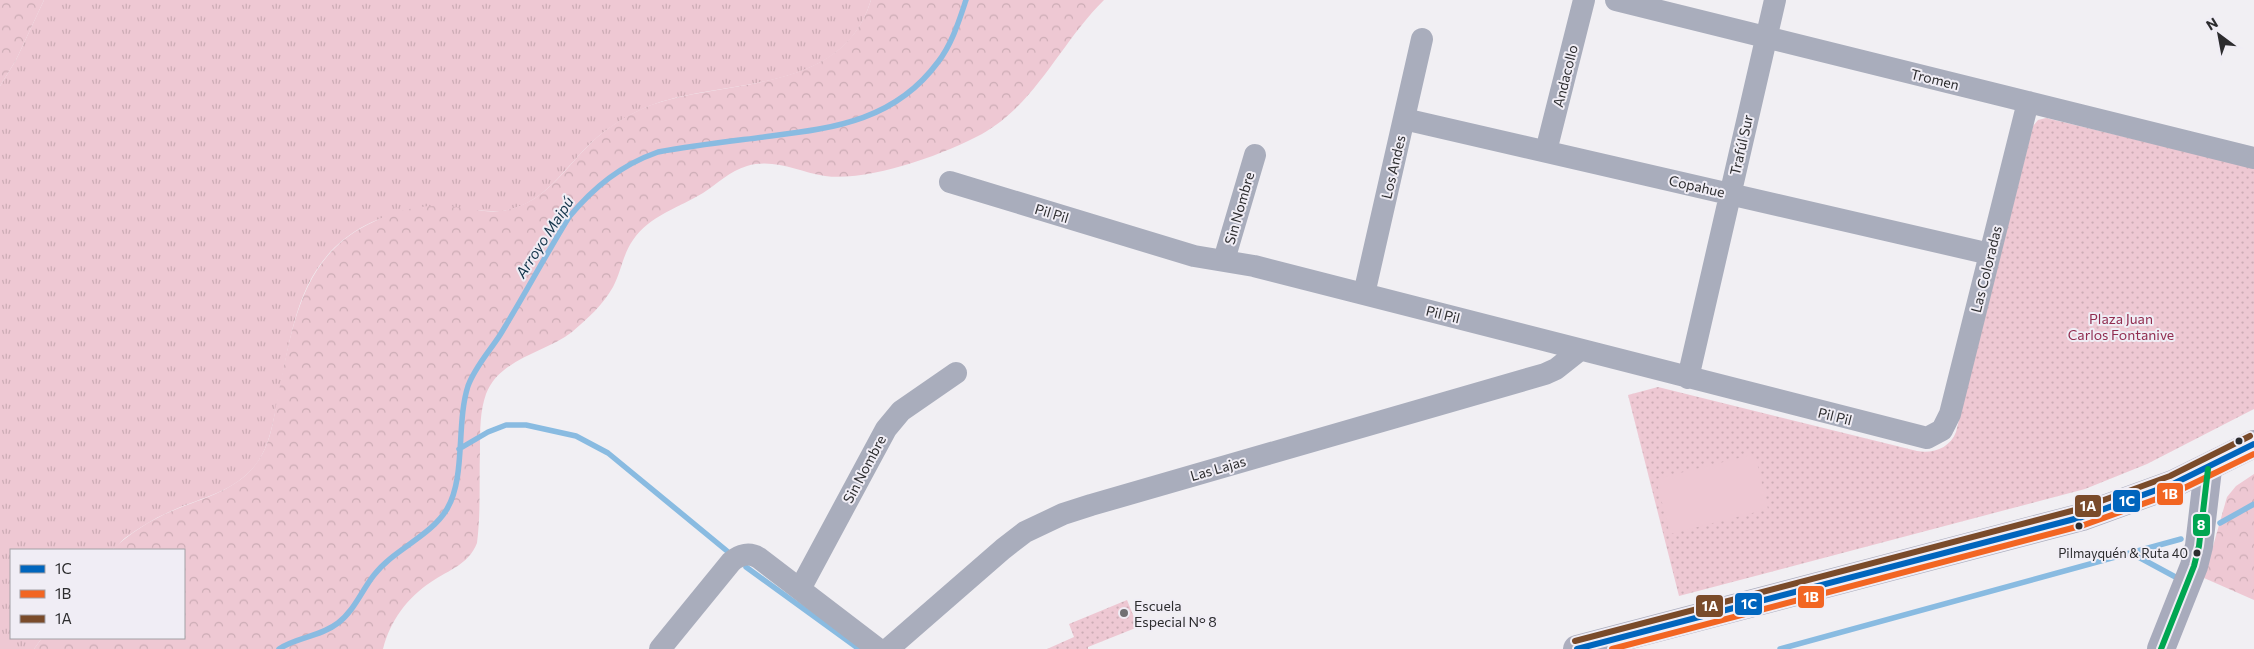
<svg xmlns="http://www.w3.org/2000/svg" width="2254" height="649" viewBox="0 0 2254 649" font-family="Commissioner,sans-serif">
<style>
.grass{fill:url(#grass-tufts)}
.forest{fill:url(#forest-crowns)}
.park{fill:url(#park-dots)}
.pitch{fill:#eec8d3}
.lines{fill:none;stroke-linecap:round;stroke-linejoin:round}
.stream{stroke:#89bbe1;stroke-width:5.5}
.street{stroke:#a9adbc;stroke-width:22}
.secondary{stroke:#a8abbc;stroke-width:28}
.primary{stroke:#acaebe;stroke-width:28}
.bus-1-casing{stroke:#f0edf5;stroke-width:10}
.bus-2-casing{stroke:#f0edf5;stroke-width:10}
.bus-3-casing{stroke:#f0edf5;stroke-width:10}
.bus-4-casing{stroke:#f0edf5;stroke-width:10}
.bus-1{stroke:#0065bd;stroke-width:6}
.bus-2{stroke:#f26522;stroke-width:6}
.bus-3{stroke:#7a4b2a;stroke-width:6}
.bus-4{stroke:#00a651;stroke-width:6}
.bus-dot{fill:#2c2c2e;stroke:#f0edf5;stroke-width:2}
.poi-dot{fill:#717073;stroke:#f0edf5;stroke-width:2}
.labels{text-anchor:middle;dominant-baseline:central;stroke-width:4;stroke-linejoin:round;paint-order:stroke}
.bus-label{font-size:13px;fill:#2c2c2e;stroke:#f0edf5;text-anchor:end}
.street-label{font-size:14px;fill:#2c2c2e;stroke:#f0edf5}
.park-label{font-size:14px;fill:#912d50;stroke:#f0edf5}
.poi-label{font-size:14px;fill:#2c2c2e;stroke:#f0edf5;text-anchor:start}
.water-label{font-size:15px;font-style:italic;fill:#14354b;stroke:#f0edf5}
.line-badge{stroke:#f0edf5;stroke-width:2}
.badge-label{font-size:14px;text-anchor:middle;font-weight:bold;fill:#fff}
</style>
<defs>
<pattern id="grass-tufts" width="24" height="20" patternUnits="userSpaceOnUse" patternTransform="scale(1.25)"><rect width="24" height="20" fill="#eec8d3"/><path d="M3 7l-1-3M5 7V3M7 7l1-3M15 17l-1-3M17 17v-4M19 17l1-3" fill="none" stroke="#ccacb5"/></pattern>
<pattern id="forest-crowns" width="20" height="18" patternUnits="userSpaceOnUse" patternTransform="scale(1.25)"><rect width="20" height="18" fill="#eec8d3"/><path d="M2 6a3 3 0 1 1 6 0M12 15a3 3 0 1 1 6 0" fill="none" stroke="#ccacb5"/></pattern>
<pattern id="park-dots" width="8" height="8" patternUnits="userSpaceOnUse" patternTransform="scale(1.25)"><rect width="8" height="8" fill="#eec8d3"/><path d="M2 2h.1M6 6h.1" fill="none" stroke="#ccacb5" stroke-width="1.8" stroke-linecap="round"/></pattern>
</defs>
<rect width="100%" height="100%" fill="#f1eff3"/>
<path class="grass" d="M44 0H871C842 97 723 77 649 106 628 115 608 127 592 142 567 165 549 197 515 208 498 214 488 210 471 210 437 211 396 209 366 225 297 261 292 332 278 399 273 421 270 445 257 463 235 493 199 498 169 512 153 519 139 528 125 538 121 541 117 547 113 549 105 553 26 550 11 550V638H42L34 649H0V86L16 60Z"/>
<path class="forest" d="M0 0H44L16 60 0 86Z
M871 0H1104C1061 42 1036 104 982 134 943 155 868 182 825 176 798 172 775 158 747 166 730 171 717 184 703 193 680 207 649 216 633 240 623 254 621 272 613 287 603 305 587 319 572 332 545 353 500 358 486 394 480 411 480 430 480 449 479 480 481 512 477 543 468 565 450 569 431 582 407 598 390 621 383 649H34L42 638H184V550H112C129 534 150 520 172 511 202 498 236 491 256 464 270 446 273 422 277 401 291 334 299 259 367 225 391 212 419 204 446 206 471 207 492 217 517 207 549 196 567 166 590 144 607 127 629 114 651 105 726 78 842 95 871 0Z
M2254 474V600L2204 578 2227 497 2236 486Z"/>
<path class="park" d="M2046 118 2254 168V409L2147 464 2085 489 1679 596 1628 395 1658 387 1917 451C1933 454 1950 448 1956 432L2033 126 2038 120Z
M1127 600 1138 627 1088 647V649H1047L1074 637 1069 624Z"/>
<path class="pitch" d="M1755 454 1768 509 1670 534 1656 479Z"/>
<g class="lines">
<path class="stream" d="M459 449 488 432 506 425H526L576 436 608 453 727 551
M2220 523 2254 504
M2131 553 2181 580
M746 567 859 649
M279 649C297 637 320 637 338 623 354 611 362 590 374 575 394 549 430 537 447 509 466 477 456 423 468 386 475 367 489 352 500 335 524 296 545 256 569 217 594 187 621 165 658 152 695 145 733 141 771 136 837 128 896 119 938 62 952 44 959 21 966 0
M1780 649 2181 539"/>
<path class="street" d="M1616 0 2254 158
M1404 119 1990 254
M1546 151 1584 0
M950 182 1194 256 1254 266 1927 438 1942 430 1950 414 2028 102
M1224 260 1255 155
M1364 294 1422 39
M1688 378 1775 0
M800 589 886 429 901 411 956 373
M660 649 731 562C740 554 750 552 759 558L878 649
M888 649 1003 549 1025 532 1063 514 1091 505 1545 374 1556 369 1580 350"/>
<path class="secondary" d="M2161 649 2194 566 2199 546 2208 469"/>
<path class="primary" d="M1577 649 2082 517 2173 484 2254 444"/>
<g class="bus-1-casing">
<path id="bus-1" d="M1577 649 2082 517 2173 484 2254 444"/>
</g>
<g class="bus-2-casing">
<path id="bus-2" d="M1612 649 2084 525 2176 492 2254 454"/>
</g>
<g class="bus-3-casing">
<path id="bus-3" d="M1575 641 2079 509 2170 476 2250 436"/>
</g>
<g class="bus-4-casing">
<path id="bus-4" d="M2161 649 2194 566 2199 546 2208 469"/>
</g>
<use href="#bus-1" class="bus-1"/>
<use href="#bus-2" class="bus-2"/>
<use href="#bus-3" class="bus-3"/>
<use href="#bus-4" class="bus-4"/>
</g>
<g class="bus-dot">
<circle cx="2239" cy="441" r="4.5"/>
<circle cx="2079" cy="526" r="4.5"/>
<circle cx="2197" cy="553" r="4.5"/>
</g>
<circle class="poi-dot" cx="1124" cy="613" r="5"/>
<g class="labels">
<g class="bus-label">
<text x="2188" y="553">Pilmayquén &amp; Ruta 40</text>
</g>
<g class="street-label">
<text transform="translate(1565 76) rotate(-76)">Andacollo</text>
<text transform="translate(1935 79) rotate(14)">Tromen</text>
<text transform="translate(1741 145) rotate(-77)">Trafúl Sur</text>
<text transform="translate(1393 167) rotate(-77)">Los Andes</text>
<text transform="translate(1697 186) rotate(13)">Copahue</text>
<text transform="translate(1239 208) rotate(-74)">Sin Nombre</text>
<text transform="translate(1052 213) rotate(17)">Pil Pil</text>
<text transform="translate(1986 269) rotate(-76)">Las Coloradas</text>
<text transform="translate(1443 314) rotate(14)">Pil Pil</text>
<text transform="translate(1835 416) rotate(14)">Pil Pil</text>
<text transform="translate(1218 468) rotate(-16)">Las Lajas</text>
<text transform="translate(864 469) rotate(-62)">Sin Nombre</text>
</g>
<g class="park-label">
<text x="2121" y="318">Plaza Juan<tspan x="2121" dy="16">Carlos Fontanive</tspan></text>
</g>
<g class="poi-label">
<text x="1134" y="605">Escuela<tspan x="1134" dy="16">Especial N° 8</tspan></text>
</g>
<g class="water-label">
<text transform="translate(544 237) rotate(-57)">Arroyo Maipú</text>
</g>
</g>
<g class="line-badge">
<rect x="2156" y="482" width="28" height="24" rx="5" fill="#f26522"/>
<rect x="2112" y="489" width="29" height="24" rx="5" fill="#0065bd"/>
<rect x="2074" y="494" width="28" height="24" rx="5" fill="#7a4b2a"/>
<rect x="2192" y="513" width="19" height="24" rx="5" fill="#00a651"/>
<rect x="1797" y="585" width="28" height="24" rx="5" fill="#f26522"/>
<rect x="1734" y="592" width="29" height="24" rx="5" fill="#0065bd"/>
<rect x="1695" y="594" width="29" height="24" rx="5" fill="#7a4b2a"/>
</g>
<g class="badge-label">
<text x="2170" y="499">1B</text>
<text x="2127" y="506">1C</text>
<text x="2088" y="511">1A</text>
<text x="2201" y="530">8</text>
<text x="1811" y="602">1B</text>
<text x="1749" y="609">1C</text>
<text x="1710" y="611">1A</text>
</g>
<rect x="10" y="549" width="175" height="90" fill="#f0edf5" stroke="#a2a0a5"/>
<rect x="20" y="565" width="25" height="8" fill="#0065bd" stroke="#a2a0a5"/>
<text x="55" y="574" font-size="15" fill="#2c2c2e">1C</text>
<rect x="20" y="590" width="25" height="8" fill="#f26522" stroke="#a2a0a5"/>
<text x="55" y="599" font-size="15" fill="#2c2c2e">1B</text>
<rect x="20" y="615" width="25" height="8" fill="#7a4b2a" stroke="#a2a0a5"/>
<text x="55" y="624" font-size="15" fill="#2c2c2e">1A</text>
<g transform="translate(2219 35) rotate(328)" stroke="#f0edf5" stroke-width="4" paint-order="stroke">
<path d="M0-4L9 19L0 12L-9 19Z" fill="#2c2c2e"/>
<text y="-8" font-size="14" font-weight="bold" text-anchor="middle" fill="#2c2c2e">N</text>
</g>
</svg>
